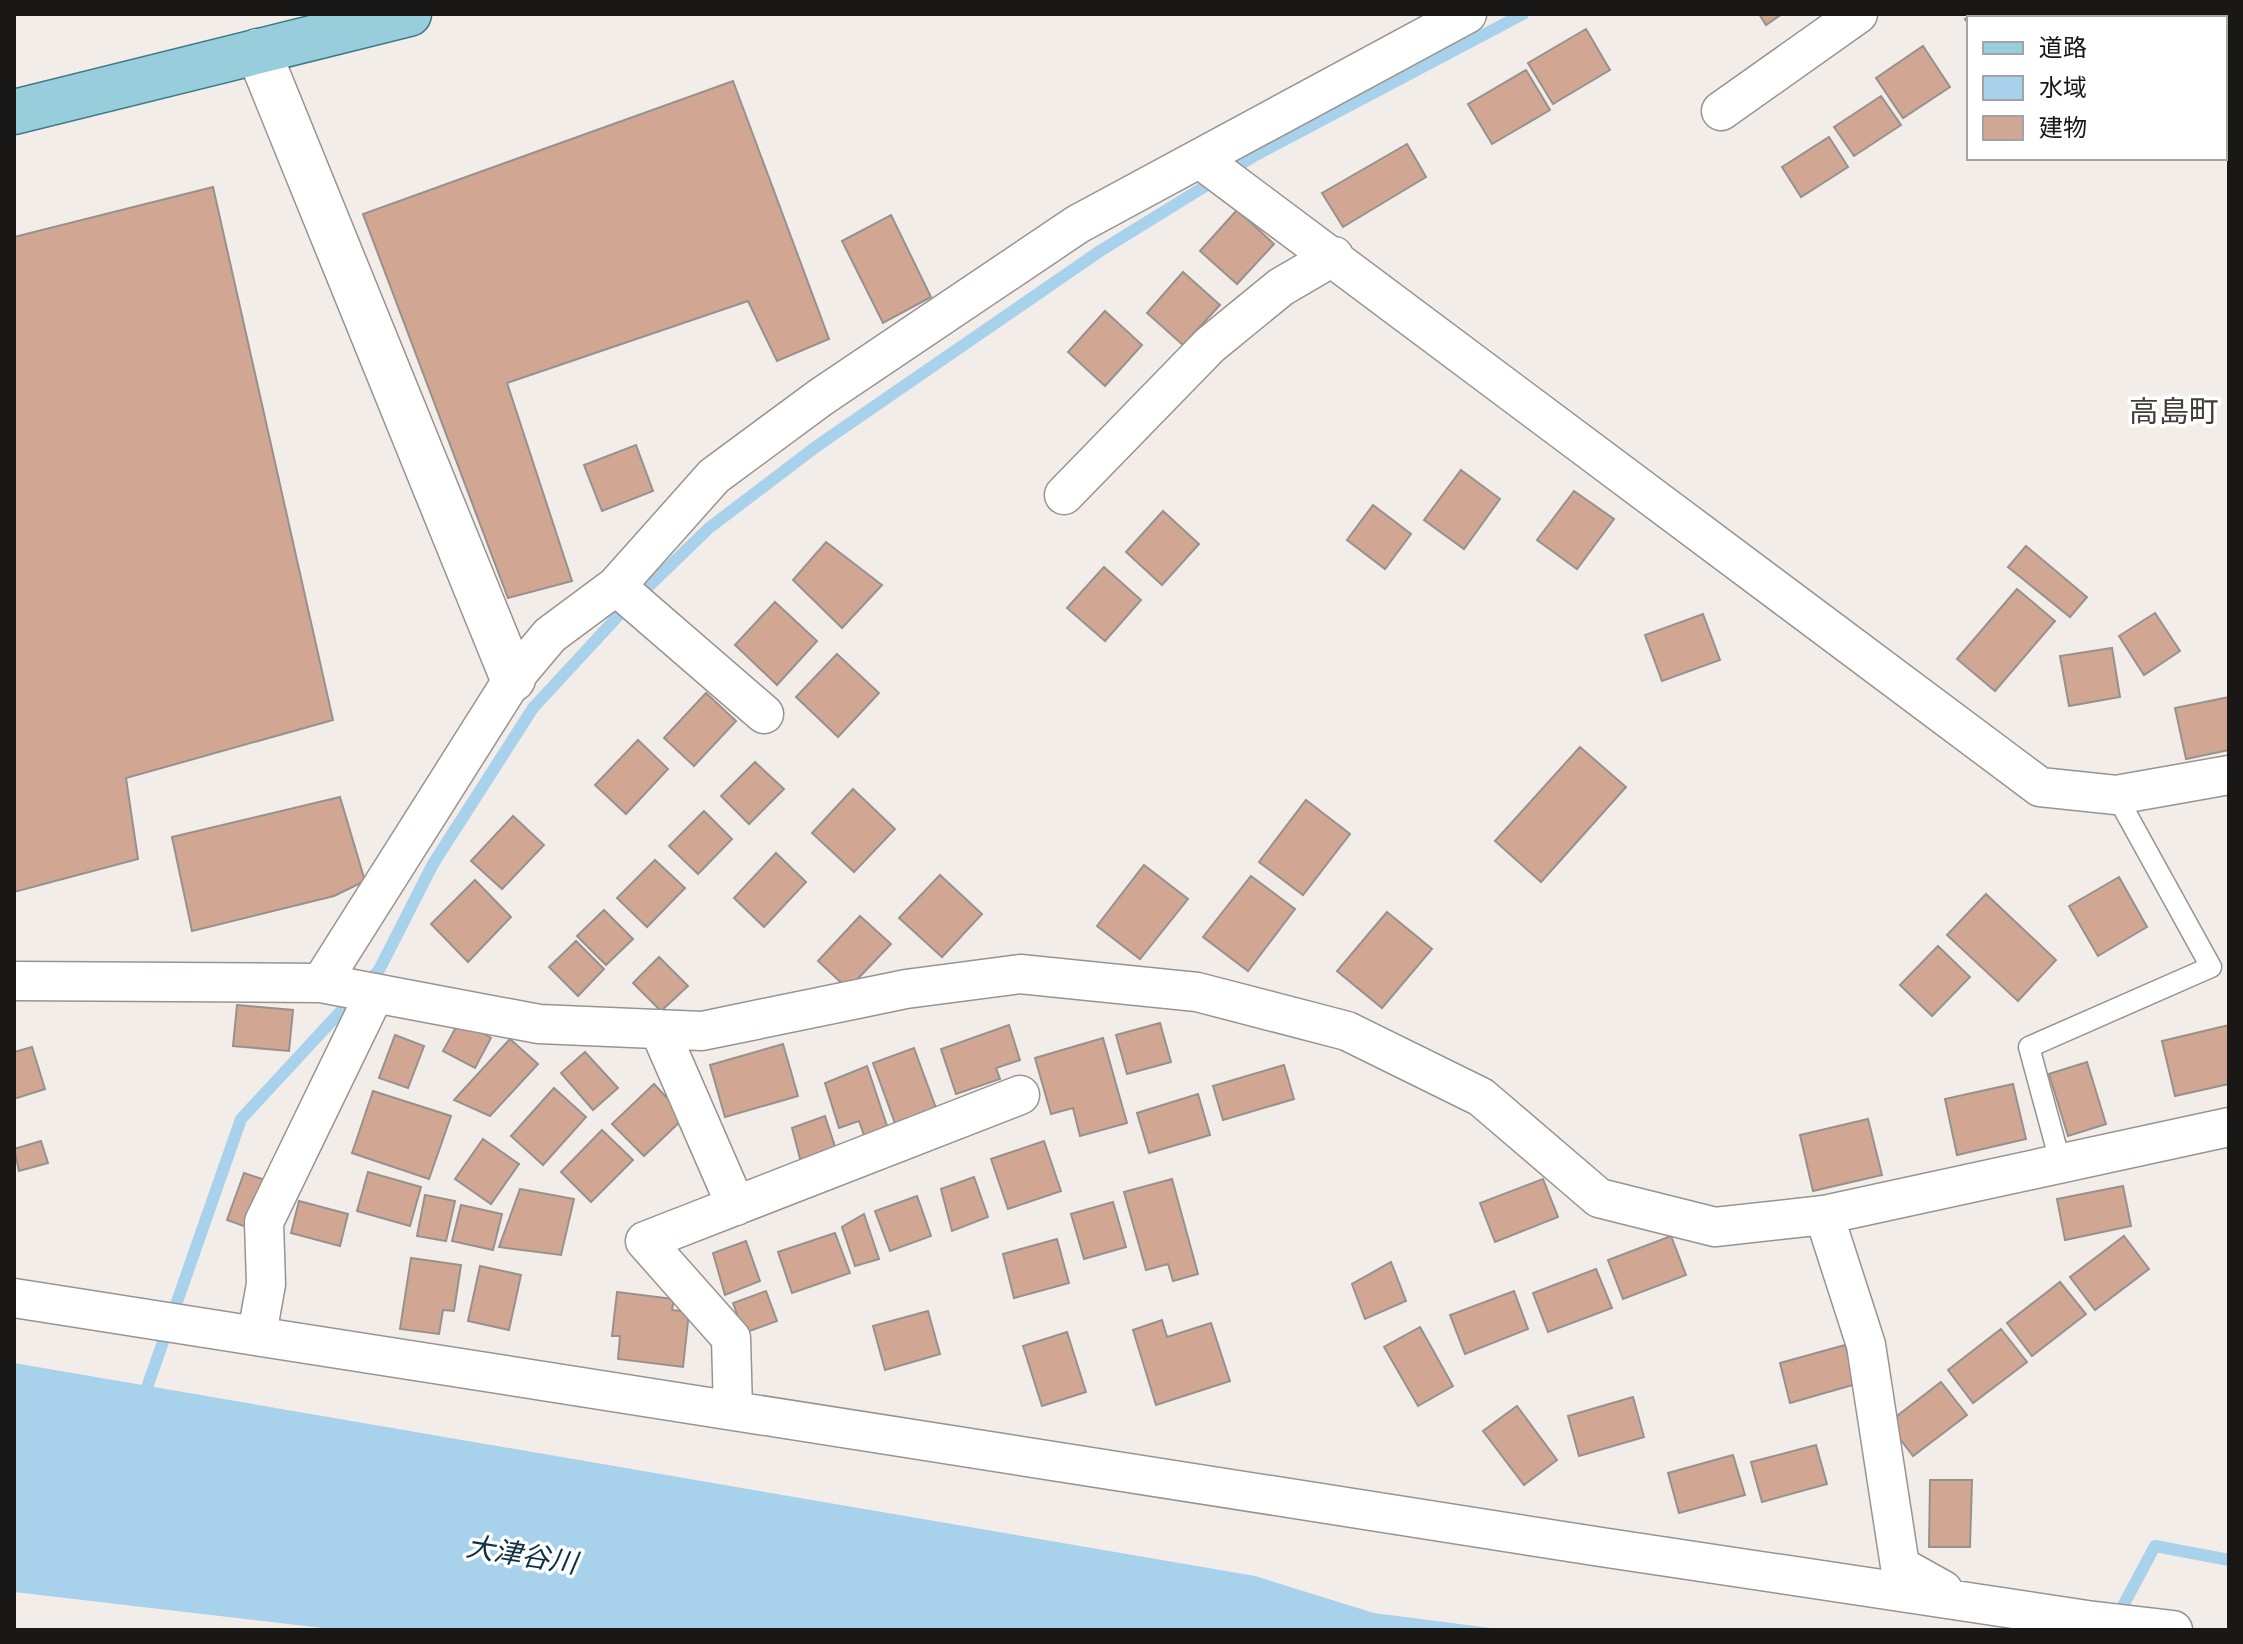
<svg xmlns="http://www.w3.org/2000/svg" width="2243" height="1644" viewBox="0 0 2243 1644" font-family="'Playfair Display','Noto Sans JP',serif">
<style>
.water{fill:#a8d1eb}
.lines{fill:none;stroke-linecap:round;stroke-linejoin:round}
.stream{stroke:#a8d1eb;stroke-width:12}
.building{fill:#d1a794;stroke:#97918e;stroke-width:2}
.service-casing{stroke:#999390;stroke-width:23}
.minor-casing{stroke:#999390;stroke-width:41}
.tertiary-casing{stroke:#999390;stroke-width:47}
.primary-casing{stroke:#407a87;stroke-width:47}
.service{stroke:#fff;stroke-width:20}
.minor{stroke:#fff;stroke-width:38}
.tertiary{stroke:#fff;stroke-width:44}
.primary{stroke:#98cedb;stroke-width:44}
.labels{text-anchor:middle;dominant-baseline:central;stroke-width:7;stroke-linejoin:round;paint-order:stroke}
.water-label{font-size:28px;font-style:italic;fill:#0d3043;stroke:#fff}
.quarter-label{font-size:30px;fill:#423d3b;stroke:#fff}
</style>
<rect width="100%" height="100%" fill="#f3edea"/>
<path class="water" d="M14 1363 1255 1576 1374 1613 1506 1630H339L14 1592Z"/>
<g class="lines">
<path class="stream" d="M143 1399 241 1119 379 970 433 864 533 708 619 615 709 528 817 446 1100 251 1254 156 1523 14
M2117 1617 2155 1546 2229 1560"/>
</g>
<path class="building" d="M1759 14H1782L1766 25Z
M1973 14H2029L2031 18H1969V25L1965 19Z
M1586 29 1610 70 1553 104 1528 63Z
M1923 46 1950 87 1903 118 1876 78Z
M1526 70 1550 110 1492 144 1468 104Z
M733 81 829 339 777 361 748 301 507 383 572 581 508 598 363 214Z
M1881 96 1901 125 1854 156 1834 127Z
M1829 137 1848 167 1801 197 1782 167Z
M1407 144 1426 177 1343 227 1322 193Z
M213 187 333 720 126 778 138 859 14 892V237Z
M1237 210 1274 244 1237 284 1200 251Z
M891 215 931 297 883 323 842 241Z
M1183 272 1220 305 1183 345 1147 313Z
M1105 311 1142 345 1105 386 1068 352Z
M636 445 653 491 602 511 584 465Z
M1461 470 1500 499 1464 549 1424 520Z
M1574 491 1614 519 1577 569 1537 540Z
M1373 505 1411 534 1385 569 1347 540Z
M1163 511 1199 544 1162 585 1126 552Z
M826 542 882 585 842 628 793 580Z
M2026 546 2087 597 2070 617 2008 567Z
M1104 567 1141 600 1105 641 1067 608Z
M2017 589 2055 621 1995 691 1957 659Z
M775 602 817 641 777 685 735 645Z
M2155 613 2180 651 2144 675 2119 636Z
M1703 614 1720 660 1662 681 1645 635Z
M2112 648 2120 697 2069 706 2060 656Z
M837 654 879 693 838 737 796 697Z
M706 693 736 721 694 766 664 738Z
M2229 697V750L2186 759 2175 708Z
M638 740 668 769 626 814 595 785Z
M1580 747 1626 787 1541 882 1495 841Z
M755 762 784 789 749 824 721 796Z
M853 789 895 829 854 872 812 833Z
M340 797 365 881 334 896 192 931 172 837Z
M1306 800 1350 834 1303 895 1259 862Z
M704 811 732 839 698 874 669 846Z
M513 816 544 845 502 889 471 861Z
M776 853 806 882 764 927 734 898Z
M655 860 685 888 647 927 617 898Z
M1144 865 1188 899 1140 959 1097 926Z
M940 875 982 914 942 957 899 918Z
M1251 876 1295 909 1248 971 1203 937Z
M2119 877 2147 927 2098 956 2069 906Z
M475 880 511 917 468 962 431 924Z
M1986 894 2056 960 2018 1001 1947 935Z
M604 910 633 939 606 965 577 936Z
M1387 912 1432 949 1382 1008 1337 971Z
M860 916 891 944 848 989 818 961Z
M576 941 604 969 578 996 549 967Z
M1938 946 1970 977 1932 1016 1900 985Z
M659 957 688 986 661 1011 633 983Z
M237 1005 293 1010 289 1051 233 1046Z
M460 1020 491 1038 475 1068 443 1051Z
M1160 1023 1171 1062 1127 1074 1116 1035Z
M1009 1025 1020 1060 996 1068 1000 1079 956 1094 941 1049Z
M2229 1025V1084L2175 1096 2162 1041Z
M395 1035 424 1046 408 1088 379 1078Z
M1103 1038 1127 1123 1080 1136 1073 1108 1051 1114 1035 1058Z
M510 1039 538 1064 490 1116 454 1100Z
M783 1044 798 1096 725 1117 710 1065Z
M32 1047 45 1089 14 1099V1052Z
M914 1048 937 1111 896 1126 873 1063Z
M585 1052 618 1088 593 1110 561 1073Z
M2087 1062 2106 1124 2068 1136 2049 1074Z
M1284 1065 1294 1099 1223 1120 1213 1086Z
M867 1066 888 1129 865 1138 859 1121 839 1128 825 1083Z
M654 1084 685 1117 644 1156 612 1124Z
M2013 1084 2026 1139 1957 1155 1945 1099Z
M554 1088 586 1117 543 1165 511 1136Z
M373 1091 451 1116 429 1179 352 1153Z
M1198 1094 1210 1135 1149 1153 1137 1113Z
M825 1116 838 1156 803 1170 792 1128Z
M1868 1119 1882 1175 1813 1191 1800 1135Z
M602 1130 633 1160 591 1202 561 1172Z
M483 1139 519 1164 491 1204 455 1179Z
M41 1141 48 1163 19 1171 14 1149Z
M1044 1141 1061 1191 1008 1209 991 1159Z
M368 1172 421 1187 410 1226 357 1211Z
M244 1173 268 1181 252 1229 227 1220Z
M974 1177 988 1217 952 1231 941 1189Z
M1172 1179 1198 1274 1173 1281 1168 1264 1146 1270 1124 1192Z
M1543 1179 1558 1217 1495 1242 1480 1203Z
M2123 1186 2131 1226 2065 1240 2057 1199Z
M520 1189 574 1199 561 1255 499 1247Z
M425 1195 455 1201 446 1241 417 1236Z
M917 1196 931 1236 890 1251 875 1211Z
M299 1201 348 1214 340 1246 291 1233Z
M1113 1202 1126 1247 1084 1259 1071 1214Z
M461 1205 502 1214 493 1250 452 1241Z
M864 1214 879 1259 855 1266 842 1227Z
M835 1233 850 1273 792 1293 778 1252Z
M1671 1236 1686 1275 1623 1299 1608 1260Z
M2124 1236 2149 1269 2095 1310 2070 1277Z
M1057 1239 1069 1283 1014 1298 1003 1254Z
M746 1241 760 1281 725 1295 713 1253Z
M411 1258 461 1265 454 1311 443 1310 439 1334 400 1329Z
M1391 1262 1406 1301 1365 1319 1352 1284Z
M480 1266 521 1275 509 1330 468 1321Z
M1596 1269 1612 1308 1548 1332 1533 1293Z
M2060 1282 2086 1314 2032 1356 2007 1323Z
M766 1291 777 1321 744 1333 733 1303Z
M1514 1291 1528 1329 1465 1354 1450 1315Z
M617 1292 674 1299 672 1310 689 1312 683 1367 618 1359 620 1336H612Z
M928 1311 940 1354 885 1370 873 1326Z
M1162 1320 1167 1337 1211 1323 1230 1381 1156 1405 1133 1330Z
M1420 1327 1453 1386 1418 1406 1384 1347Z
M2001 1329 2027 1362 1973 1403 1948 1370Z
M1067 1332 1086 1392 1042 1406 1023 1346Z
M1845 1345 1856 1384 1790 1403 1780 1363Z
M1941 1382 1967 1415 1913 1456 1888 1423Z
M1633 1397 1644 1437 1579 1456 1568 1416Z
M1517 1406 1557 1460 1524 1485 1483 1431Z
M1816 1445 1827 1484 1762 1502 1751 1462Z
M1733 1455 1745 1495 1679 1513 1668 1473Z
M1930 1480H1972L1970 1547H1929Z"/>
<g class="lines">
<g class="service-casing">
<path id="service" d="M2061 1165 2029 1047 2211 967 2116 795"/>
</g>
<g class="minor-casing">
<path id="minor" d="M1721 111 1858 14
M1200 159 2040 787 2116 795 2229 775
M1064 495 1210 345 1281 287 1334 256
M616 586 764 714
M14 981 321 983 539 1024 702 1031 906 989 1020 974 1197 992 1347 1031 1481 1097 1599 1198 1715 1227 1824 1215 2229 1127
M321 983 513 679 550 635 616 586 714 476 821 397 1078 224 1467 14
M659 1029 736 1206
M1824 1215 1866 1345 1900 1566 1943 1590
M14 1298 1601 1547 2087 1620 2173 1630
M257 1334 266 1284 264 1222 375 993
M733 1410 731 1338 645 1241 1020 1095"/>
</g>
<g class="tertiary-casing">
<path id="tertiary" d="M258 51 513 679"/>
</g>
<g class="primary-casing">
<path id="primary" d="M14 112 409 14"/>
</g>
<use href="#service" class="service"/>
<use href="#minor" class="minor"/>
<use href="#tertiary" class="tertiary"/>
<use href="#primary" class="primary"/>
</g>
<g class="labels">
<g class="water-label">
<text transform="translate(522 1553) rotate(9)">大津谷川</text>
</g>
<g class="quarter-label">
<text x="2174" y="410">高島町</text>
</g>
</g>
<rect width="2243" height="1644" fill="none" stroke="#1a1817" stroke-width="32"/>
<rect x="1967" y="16" width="260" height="144" fill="#ffffff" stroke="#a3a3a2" stroke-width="2"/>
<rect x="1983" y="42" width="40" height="12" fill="#98cedb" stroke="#a3a3a2" stroke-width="2"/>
<text x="2039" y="56" font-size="24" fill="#1a1817">道路</text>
<rect x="1983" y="76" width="40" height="24" fill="#a8d1eb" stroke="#a3a3a2" stroke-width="2"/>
<text x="2039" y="96" font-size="24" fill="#1a1817">水域</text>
<rect x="1983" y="116" width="40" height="24" fill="#d1a794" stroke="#a3a3a2" stroke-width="2"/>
<text x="2039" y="136" font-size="24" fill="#1a1817">建物</text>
</svg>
